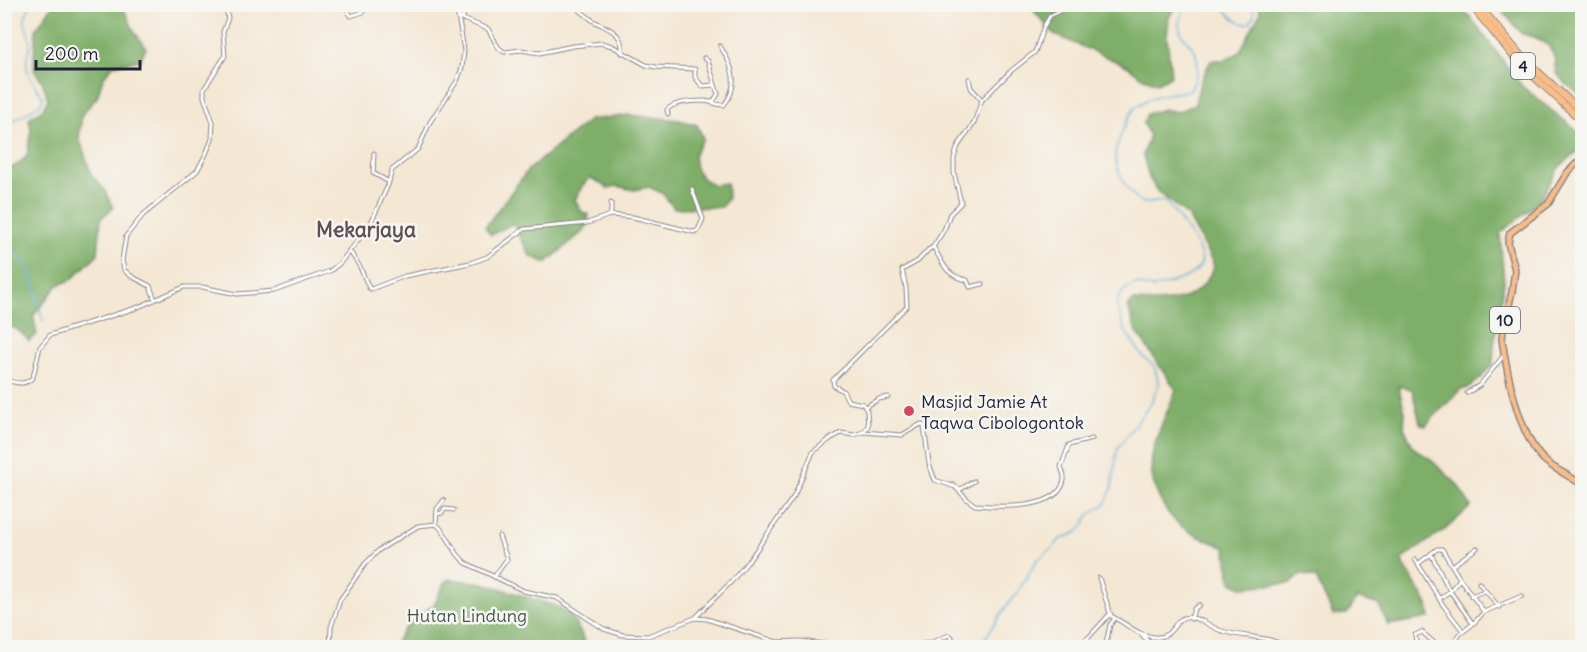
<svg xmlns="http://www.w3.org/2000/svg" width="1587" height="652" viewBox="0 0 1587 652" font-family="Delius,sans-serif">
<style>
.forest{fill:#7eae68;stroke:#506852;stroke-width:1.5}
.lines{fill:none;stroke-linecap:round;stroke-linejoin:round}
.stream{stroke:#61aeda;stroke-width:1.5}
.minor-casing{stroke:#8b8487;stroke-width:5}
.trunk-casing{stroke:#8b8487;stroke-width:8}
.motorway-casing{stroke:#8b8487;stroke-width:8}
.minor{stroke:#fff;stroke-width:3}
.trunk{stroke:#f8bd89;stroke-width:5}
.motorway{stroke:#f8bd89;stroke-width:6}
.poi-dot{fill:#d1495b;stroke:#f6f6f2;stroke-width:2}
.labels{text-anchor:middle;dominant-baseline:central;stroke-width:5;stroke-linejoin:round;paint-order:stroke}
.shield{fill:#f6f6f2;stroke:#626272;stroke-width:1.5}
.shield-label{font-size:16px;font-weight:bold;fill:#22223b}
.poi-label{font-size:18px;fill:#22223b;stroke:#f6f6f2;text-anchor:start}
.park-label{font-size:18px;fill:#47544d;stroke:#f6f6f2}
.quarter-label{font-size:21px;font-weight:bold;fill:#604f56;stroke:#f6f6f2}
</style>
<rect width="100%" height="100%" fill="#f6f6f2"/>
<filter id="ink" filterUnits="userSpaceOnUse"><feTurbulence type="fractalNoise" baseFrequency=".0167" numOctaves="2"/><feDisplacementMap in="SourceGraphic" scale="12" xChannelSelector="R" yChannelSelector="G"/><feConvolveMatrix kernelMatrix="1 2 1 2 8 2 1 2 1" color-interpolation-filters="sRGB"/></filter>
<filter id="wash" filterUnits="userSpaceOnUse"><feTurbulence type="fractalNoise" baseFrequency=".008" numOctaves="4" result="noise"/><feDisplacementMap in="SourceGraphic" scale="24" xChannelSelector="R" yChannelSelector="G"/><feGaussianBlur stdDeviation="1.35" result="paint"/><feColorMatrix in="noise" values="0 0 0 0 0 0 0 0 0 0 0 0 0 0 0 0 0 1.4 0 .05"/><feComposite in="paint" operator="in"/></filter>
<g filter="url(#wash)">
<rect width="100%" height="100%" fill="#f4e7d3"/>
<path class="forest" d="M53 5H117L124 9 134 31 146 48 140 60 113 65 103 78 97 97 82 114 79 138 92 176 104 189 113 208 101 218 98 254 71 280 58 285 33 316 37 334 29 341C23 334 15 325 5 327V167H14L27 156 31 129 29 118 42 110 48 99 42 81 34 70V57L36 29Z
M1032 5H1178L1169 17 1167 36 1171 76 1157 83 1142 77 1127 66 1055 35 1035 12Z
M1259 5H1461L1522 86 1582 135V148L1559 167 1538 203 1500 233 1504 283 1494 345 1493 363 1480 379 1468 388 1460 390 1425 426 1420 423 1412 389 1398 386 1405 412 1404 428 1414 448 1429 458 1457 484 1471 506 1447 528 1401 560 1428 605 1430 618 1388 625 1379 605 1357 598 1347 614 1333 615 1316 578 1300 574 1292 583 1242 587 1232 582 1227 562 1226 548C1215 543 1203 539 1192 533 1164 518 1146 483 1153 451 1158 430 1168 410 1176 390L1136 331 1128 307 1133 301C1169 303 1201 304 1214 265L1188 216 1158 192 1149 178 1143 155 1149 135 1143 123 1147 114 1163 109 1177 112 1195 104 1200 83 1211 60H1223L1239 53 1260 13Z
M1497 5H1569L1571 8 1582 6V96L1567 85 1556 73 1554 56 1549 46 1535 37 1522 34Z
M629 115 679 120 697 125 703 138 694 155 696 170 703 179 713 185 727 183 728 198 721 207 674 208 662 193 649 187 634 190 616 186 608 189 601 183 590 178 583 185 575 200 582 212 589 215 586 229 546 263 530 256 513 223 491 235 485 227 528 170 589 120Z
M450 579 483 583 555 606 570 613 581 633 586 647H393L404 629 435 603 445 582Z"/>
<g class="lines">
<path class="stream" d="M1219 4C1228 12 1237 26 1250 23L1254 16 1253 4
M4 126 40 105 43 97C36 87 24 71 27 58 28 52 32 47 30 40 26 25 20 20 32 4
M4 231 9 238 11 248 30 269 43 321
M976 648 984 640 1007 605 1016 595 1037 560 1053 548 1059 540 1078 532 1083 526 1089 515 1105 504 1112 489 1117 449 1150 405 1159 384 1154 366 1144 358 1125 331 1116 302C1122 291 1126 287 1137 284 1153 291 1158 287 1173 282 1213 269 1205 256 1185 227 1178 218 1173 209 1165 201 1158 201 1148 205 1142 202 1129 196 1116 170 1115 156 1114 148 1129 115 1134 109 1150 93 1170 95 1190 90 1197 79 1201 59 1193 48 1187 41 1178 33 1179 23 1180 17 1184 10 1187 4"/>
</g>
</g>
<g filter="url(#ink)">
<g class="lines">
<g class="minor-casing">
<path id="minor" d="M335 4 347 9 351 16 363 12
M573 4C579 10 586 15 592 20 607 29 624 31 622 53
M458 17 488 29 498 47 504 52 521 50 539 53 573 46 602 43 612 46 646 65 656 67 695 69V77L702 86 715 85 708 61 704 58
M463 17 465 4
M969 79 971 88 982 100
M710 102H713L718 94 715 85
M668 114 667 110C673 102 695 101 705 101 712 102 716 105 724 105 740 85 733 66 720 46
M374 153 373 173 389 182
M610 215 633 217 694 232 698 230 703 219 692 189
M934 248C944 265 946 276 967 280L970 287 983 284
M349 250 360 267 369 288 371 289 405 276 470 263 487 257 524 229 588 223 610 215 611 212V203
M155 300 150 286 131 276 124 270 122 260 126 236 143 215 197 171 206 154 212 139 213 122 204 97V89L225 56 223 32 228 18 225 4
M4 380C15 382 24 387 33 377L40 347 50 335 136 308 184 287H202L237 294 274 291 330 271 340 263 370 225 388 185 392 170 418 149 430 122 457 81 462 68 464 50 456 4
M1467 393 1480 385 1504 355
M865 407 879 399 888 397
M863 432 902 435 921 424 924 426 929 464 935 480 961 489 974 481
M953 485 968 500 975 505C997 507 1059 511 1064 480 1065 475 1062 471 1061 467L1069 445 1092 439
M437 514 442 513 445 509 454 510
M436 524 437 509 444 500
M1431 554 1450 591 1473 624
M1415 559 1443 605 1463 631
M1418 564 1437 549H1442L1460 579 1484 612
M1452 566 1477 548
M494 577 507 559 499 536
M1099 578 1111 616
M1479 583 1499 607
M1471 596 1484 591
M1439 599 1450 591 1459 580
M695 618 732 581 750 559 794 496 813 452 830 439 841 433 854 435 863 432 868 426 867 411 863 404 848 401 843 391 834 386 833 380 907 306 906 288 902 270 918 261 928 250 933 247 944 230 950 214 961 203 954 173V158L958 146 974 123 982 100 1012 70 1035 52 1044 26 1050 16 1072 4
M1191 619 1194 609 1199 605
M1142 635 1155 648
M1063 640 1066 648
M330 648 331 627 340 600 365 564 379 550 418 526 436 524C449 534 452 553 466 563L524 591 557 598 604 629 623 635 648 636 695 618 707 619 777 642 799 641 860 648
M894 648 930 643 949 635 952 637 948 648
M1075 648 1089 637 1109 615C1125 622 1136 635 1154 637 1172 639 1174 621 1183 618 1198 615 1210 627 1222 631 1244 638 1268 635 1289 648
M1105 648 1110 625 1115 618
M1341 648 1345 645 1349 648
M1417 648 1415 635 1422 632 1439 647
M1438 648 1443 645 1446 648
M1451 648 1460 634 1473 624 1484 612 1522 596"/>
</g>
<g class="trunk-casing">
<path id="trunk" d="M1582 158 1567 173 1548 204 1510 233 1508 243 1515 270 1512 292 1503 329 1502 340C1507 373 1519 435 1543 459 1554 470 1570 475 1582 485
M1582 565V588"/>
</g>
<g class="motorway-casing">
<path id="motorway" d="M1470 4 1518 62 1582 121
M1478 4 1523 58 1582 112"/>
</g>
<use href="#minor" class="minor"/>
<use href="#trunk" class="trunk"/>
<use href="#motorway" class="motorway"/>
</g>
</g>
<circle class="poi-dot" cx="909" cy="411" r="6"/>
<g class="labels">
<g class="shield">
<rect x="1511" y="53" width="24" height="26" rx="4.5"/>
<rect x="1490" y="307" width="30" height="26" rx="4.5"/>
</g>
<g class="shield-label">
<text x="1523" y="66">4</text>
<text x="1505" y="320">10</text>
</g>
<g class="poi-label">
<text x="921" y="401">Masjid Jamie At<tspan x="921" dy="21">Taqwa Cibologontok</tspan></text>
</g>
<g class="park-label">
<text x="467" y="615">Hutan Lindung</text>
</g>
<g class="quarter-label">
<text x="366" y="229">Mekarjaya</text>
</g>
</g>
<rect width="1587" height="652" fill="none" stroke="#f6f6f2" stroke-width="24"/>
<path d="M36 60v9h104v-9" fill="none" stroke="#22223b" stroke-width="3"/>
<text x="45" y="60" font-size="18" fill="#22223b" stroke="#f6f6f2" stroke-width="4.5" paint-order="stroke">200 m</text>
</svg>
